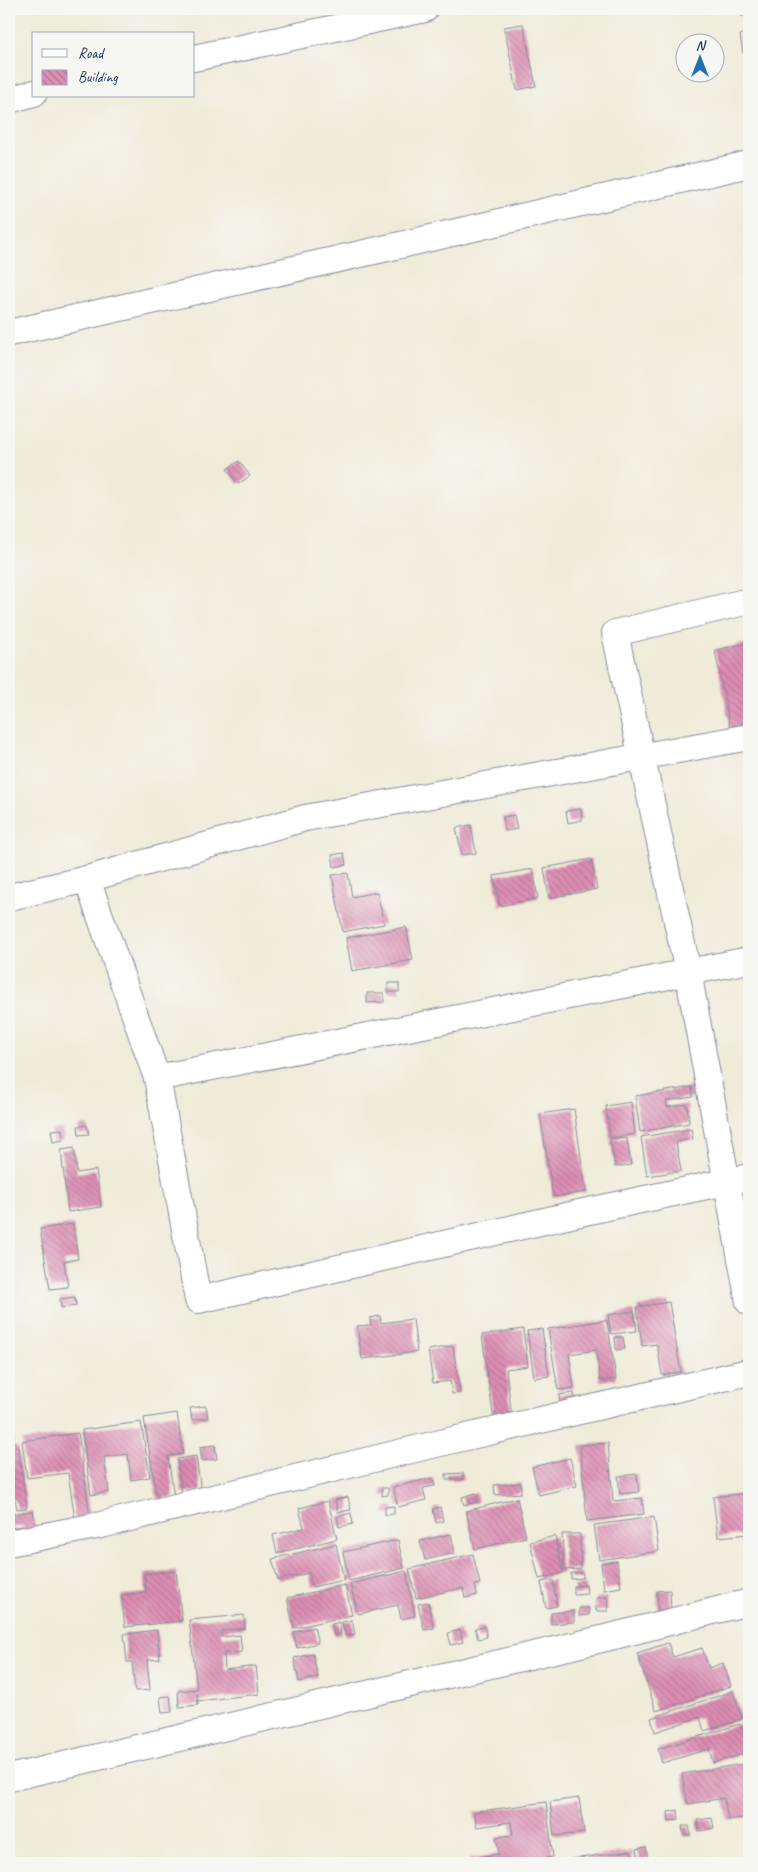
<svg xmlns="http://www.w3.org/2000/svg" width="758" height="1872" viewBox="0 0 758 1872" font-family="Caveat,sans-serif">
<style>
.building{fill:url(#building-back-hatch)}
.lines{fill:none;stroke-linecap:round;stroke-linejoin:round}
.street-casing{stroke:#858d9b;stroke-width:28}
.street{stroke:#fff;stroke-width:26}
</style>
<defs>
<pattern id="building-back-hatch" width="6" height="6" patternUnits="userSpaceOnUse" patternTransform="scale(1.25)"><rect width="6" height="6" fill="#dd8db2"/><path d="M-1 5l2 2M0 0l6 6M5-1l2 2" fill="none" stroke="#b27494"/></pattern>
</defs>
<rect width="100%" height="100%" fill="#f6f6f2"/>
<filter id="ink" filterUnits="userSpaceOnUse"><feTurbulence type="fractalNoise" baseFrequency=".02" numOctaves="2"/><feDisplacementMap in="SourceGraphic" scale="10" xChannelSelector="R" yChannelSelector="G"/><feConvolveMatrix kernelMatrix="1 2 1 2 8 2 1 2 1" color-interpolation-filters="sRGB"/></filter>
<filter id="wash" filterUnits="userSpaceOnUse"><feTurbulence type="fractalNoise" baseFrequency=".0096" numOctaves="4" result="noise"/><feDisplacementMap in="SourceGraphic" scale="20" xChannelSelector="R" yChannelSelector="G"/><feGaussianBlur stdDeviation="1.12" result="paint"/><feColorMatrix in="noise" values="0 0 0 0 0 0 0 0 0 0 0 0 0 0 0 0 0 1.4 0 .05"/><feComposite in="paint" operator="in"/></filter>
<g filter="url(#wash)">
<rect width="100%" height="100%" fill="#efebd8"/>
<g id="blocks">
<path class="building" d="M741 9H749V16H741Z
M744 22H749V52L743 53 740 35 746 33Z
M523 24 536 86 517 90 504 27Z
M239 461 250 476 238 484 227 469Z
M749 643V702L744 703 749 730 731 733 715 650Z
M581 809 582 820 568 823 566 811Z
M514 815 517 829 505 831 503 817Z
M471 825 476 853 462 855 456 828Z
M344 853 346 865 334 867 332 855Z
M591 859 597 889 549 898 544 868Z
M533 869 538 898 500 906 494 876Z
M348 873 352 897 377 892 384 924 343 932 332 875Z
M406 927 413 960 352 971 346 938Z
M388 983H399V992H388Z
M367 993H384V1002L367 1003Z
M692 1087 693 1097 666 1101 667 1107 687 1104 689 1123 640 1132 635 1096Z
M631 1102 635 1134 610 1138 606 1106Z
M574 1109 586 1192 553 1197 540 1114Z
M87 1125 89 1134 79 1135 78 1126Z
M62 1129 64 1140 53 1142 51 1130Z
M691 1129 693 1139 676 1142 681 1171 647 1176 641 1137Z
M627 1138 631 1165 615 1167 610 1139Z
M74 1148 77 1173 96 1170 101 1207 68 1212 61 1150Z
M73 1224 78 1259 64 1261 68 1287 50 1289 40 1229Z
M75 1297 76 1306 61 1308 60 1299Z
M669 1302 681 1372 662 1375 657 1344 642 1346 637 1307Z
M634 1311 637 1331 611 1334 608 1315Z
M380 1316 381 1323 413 1319 417 1352 362 1359 357 1326 371 1325 370 1318Z
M607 1320 616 1379 600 1381 596 1350 569 1354 574 1388 558 1390 548 1329Z
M523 1329 528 1366 506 1369 512 1418 494 1421 482 1335Z
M542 1329 549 1376 534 1378 527 1331Z
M615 1337H623L625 1349 616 1350Z
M453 1346 460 1393 452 1394 450 1381 433 1383 428 1350Z
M574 1393 575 1405 560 1406 559 1395Z
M206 1406 208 1418 192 1420 190 1408Z
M9 1409 14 1443 9 1444Z
M177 1413 183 1454 168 1456 174 1497 157 1499 144 1418Z
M141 1422 150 1477 131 1480 128 1454 104 1457 109 1492 91 1495 82 1430Z
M78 1433 90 1517 75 1519 68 1473 27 1478 22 1441Z
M608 1443 613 1501 642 1498 644 1514 587 1521 580 1445Z
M215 1445 217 1459 202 1461 200 1447Z
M18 1447 27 1508 17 1509 15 1499 9 1500V1448Z
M196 1456 201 1491 182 1493 177 1459Z
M570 1458 577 1486 539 1495 532 1467Z
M463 1473V1480H446V1474Z
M637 1474 639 1492 620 1494 618 1476Z
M433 1478 435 1486 423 1488 426 1500 398 1507 393 1487Z
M521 1483V1493L495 1495 494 1485Z
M382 1488H388V1495L382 1496Z
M476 1493 478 1502 464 1505 462 1497Z
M749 1493V1534L718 1537 713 1497Z
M348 1497 351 1510 338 1512 335 1500Z
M517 1498 526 1537 475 1549 466 1511Z
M328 1501 337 1539 277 1553 273 1535 304 1528 299 1508Z
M394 1506V1514L385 1515V1507Z
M440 1507 443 1521 436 1523 433 1509Z
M33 1511 36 1533 24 1535 23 1526 9 1528V1514Z
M351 1513 353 1524 339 1527 337 1517Z
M654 1517 659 1551 599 1560 594 1525Z
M451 1534 455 1553 425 1560 420 1541Z
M562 1534H580L581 1569 564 1570Z
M555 1536 563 1573 539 1579 530 1542Z
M398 1540 404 1568 349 1581 343 1552Z
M336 1544 344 1580 312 1587 309 1573 278 1580 272 1559Z
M473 1554 480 1584 475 1585 477 1595 465 1598 463 1588 416 1598 409 1569Z
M617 1561 621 1587 604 1590 601 1563Z
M176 1571 182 1621 125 1627 121 1595 146 1593 144 1574Z
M406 1571 415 1616 401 1619 398 1605 358 1614 350 1584Z
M571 1573H583V1578L571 1579Z
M553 1580 557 1606 546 1608 541 1582Z
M345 1585 352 1615 294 1628 287 1598Z
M586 1585 587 1594 574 1595V1586Z
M670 1590 671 1612 658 1613 657 1591Z
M607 1597 608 1611H596V1598Z
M428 1602 434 1628 424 1630 418 1604Z
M579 1608H589V1615L579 1616Z
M574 1611V1622L551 1624V1613Z
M244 1615 245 1628 221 1631 222 1637 240 1635 242 1652 224 1653 225 1670 256 1666 259 1694 198 1701 197 1694 198 1705 179 1707 178 1691 197 1689 189 1620Z
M352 1620 355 1634 345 1636 342 1622Z
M339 1622 341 1634 334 1635 332 1624Z
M484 1626 487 1637 478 1639 475 1628Z
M314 1627 318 1643 297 1648 293 1632Z
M157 1630 160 1659 147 1660 150 1690 135 1691 132 1662H127L124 1634Z
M460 1630 463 1642 451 1645 448 1633Z
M668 1643 673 1657 702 1648 709 1668 723 1663 731 1686 656 1711 637 1653Z
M313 1654 318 1677 299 1682 294 1658Z
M733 1691 742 1719 704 1731 700 1717 655 1732 651 1718Z
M170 1696 172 1712 162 1713 160 1697Z
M740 1724 749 1752 713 1763 709 1749 662 1763 658 1749Z
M749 1763V1817L728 1820 724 1798 688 1804 682 1774Z
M579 1798 584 1833 554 1836 550 1802Z
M546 1802 553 1857 509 1863H471L470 1858 499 1854 496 1837 513 1835 511 1822 477 1827 474 1812Z
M678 1810 679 1820 669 1821 668 1812Z
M712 1818 714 1828 699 1831 697 1820Z
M682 1826H689L691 1835 684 1836Z
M646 1847 648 1859 639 1861 637 1849Z
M631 1851 633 1863H565V1860Z"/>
</g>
</g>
<g filter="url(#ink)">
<use href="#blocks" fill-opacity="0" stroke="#858d9b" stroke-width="1"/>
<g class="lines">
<g class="street-casing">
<path id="street" d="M194 58 425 9
M9 100 34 93
M9 333 405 244 749 164
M749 601 615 633 688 972 749 1302
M87 879 157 1078 749 960
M9 897 87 879 305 818 749 737
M157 1078 198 1300 584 1212 749 1177
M9 1543 101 1525 436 1444 749 1372
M9 1778 610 1637 749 1602"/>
</g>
<use href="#street" class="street"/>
</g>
</g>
<rect width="758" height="1872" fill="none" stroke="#f6f6f2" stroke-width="30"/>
<rect x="32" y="32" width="162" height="65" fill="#f6f6f2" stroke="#9ea6b7"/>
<rect x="42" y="49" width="25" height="8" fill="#ffffff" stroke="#9ea6b7"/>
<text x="78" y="58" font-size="15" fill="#1b2f5e">Road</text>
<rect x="42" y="70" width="25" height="15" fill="url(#building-back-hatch)" stroke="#9ea6b7"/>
<text x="78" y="82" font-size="15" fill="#1b2f5e">Building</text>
<g transform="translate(700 58)"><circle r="24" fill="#f6f6f2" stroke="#9ea6b7"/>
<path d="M0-4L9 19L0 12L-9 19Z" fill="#1f6fb2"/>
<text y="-8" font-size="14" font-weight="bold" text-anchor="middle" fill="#1b2f5e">N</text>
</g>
</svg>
